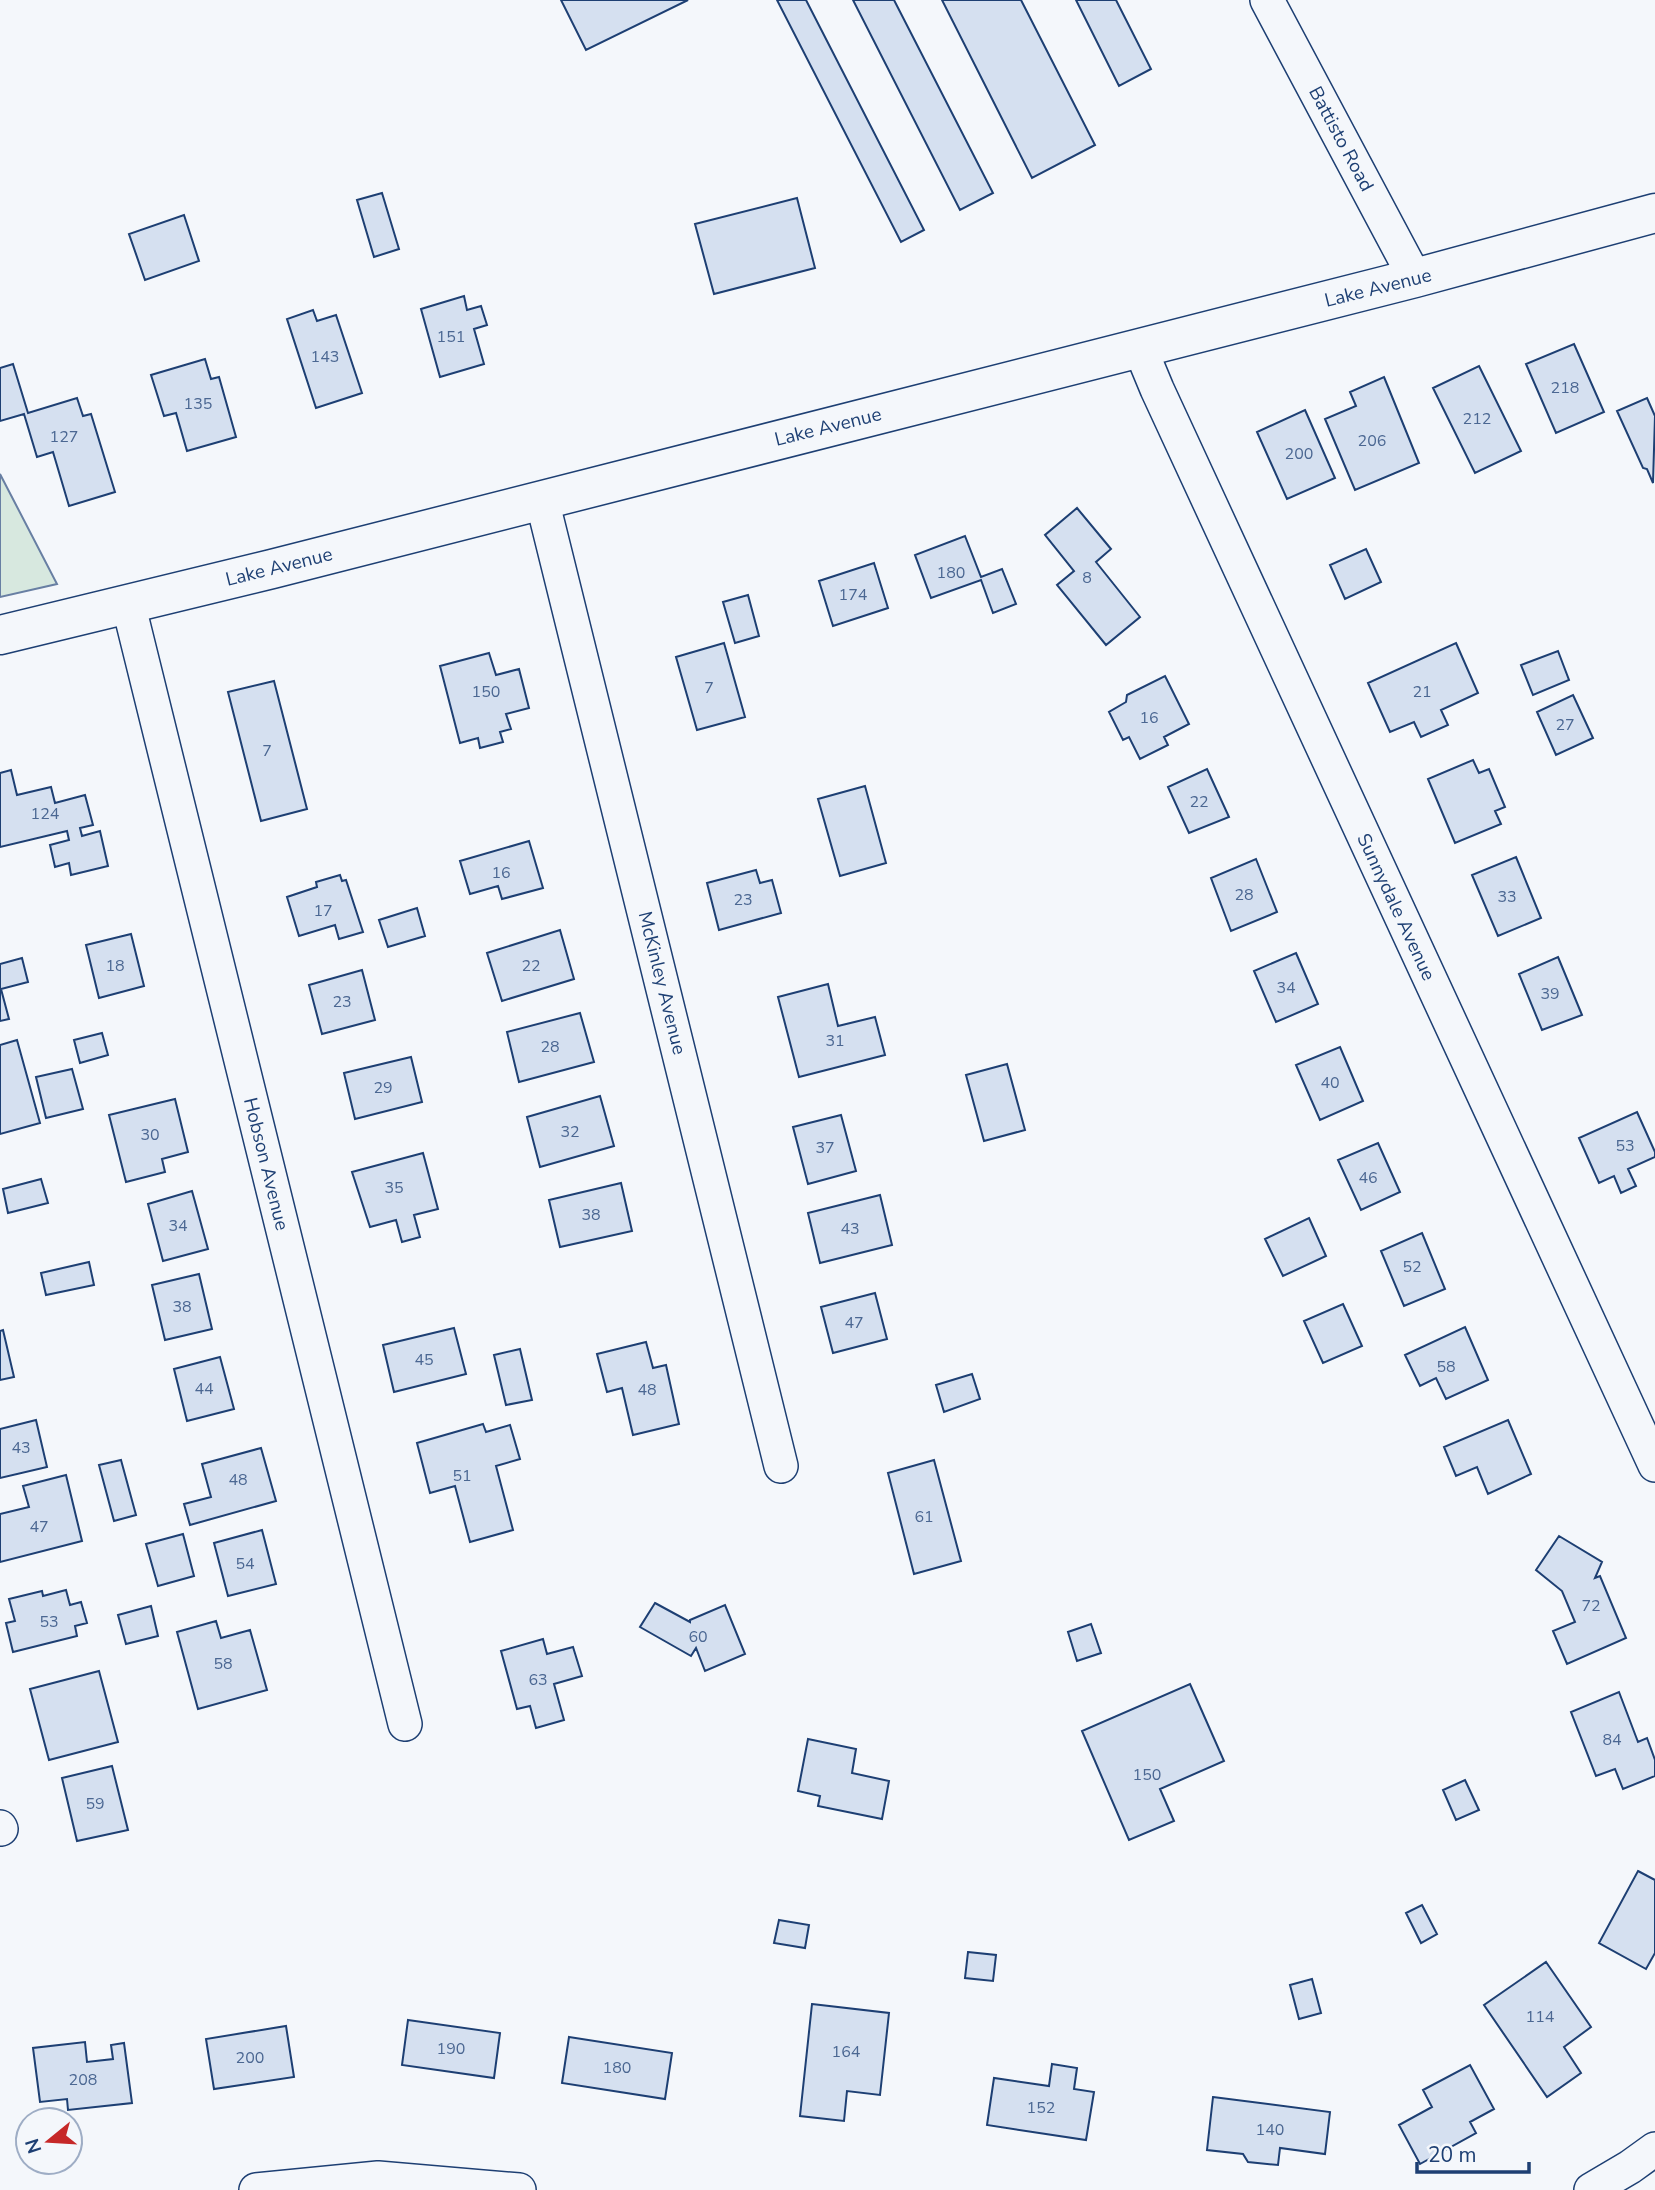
<svg xmlns="http://www.w3.org/2000/svg" width="1655" height="2190" viewBox="0 0 1655 2190" font-family="'Nunito Sans',sans-serif">
<style>
.green{fill:#d7e8df;stroke:#687fa3;stroke-width:2}
.building{fill:#d5e0f0;stroke:#1d3f73;stroke-width:2}
.lines{fill:none;stroke-linecap:round;stroke-linejoin:round}
.minor-casing{stroke:#1d3f73;stroke-width:36}
.secondary-casing{stroke:#1d3f73;stroke-width:41}
.minor{stroke:#f4f7fb;stroke-width:33}
.secondary{stroke:#f4f7fb;stroke-width:38}
.labels{text-anchor:middle;dominant-baseline:central;stroke-width:5;stroke-linejoin:round;paint-order:stroke}
.number-label{font-size:16px;fill:#4b6792}
.street-label{font-size:19px;fill:#1d3f73;stroke:#f4f7fb}
</style>
<rect width="100%" height="100%" fill="#f4f7fb"/>
<path class="green" d="M0 474 57 584 0 597Z"/>
<path class="building" d="M561 0H688L586 50Z
M777 0H806L924 230 901 242Z
M853 0H894L993 193 960 210Z
M942 0H1021L1095 145 1032 178Z
M1076 0H1116L1151 69 1119 86Z
M382 193 399 249 374 257 357 200Z
M797 198 815 268 714 294 695 224Z
M184 215 199 261 145 280 129 234Z
M464 296 467 310 481 306 487 325 474 329 484 364 440 377 421 309Z
M313 310 317 321 336 315 362 393 316 408 287 319Z
M1574 344 1604 412 1556 433 1526 364Z
M205 359 211 379 219 377 236 437 187 451 176 413 164 416 151 375Z
M13 364 28 413 77 398 83 416 91 414 115 492 69 506 53 452 37 457 24 414 0 421V368Z
M1479 366 1521 451 1475 473 1433 388Z
M1384 377 1419 463 1355 490 1325 419 1356 406 1350 392Z
M1647 398 1655 416 1653 483 1647 469 1643 468 1617 411Z
M1305 410 1335 478 1287 499 1257 432Z
M1077 508 1111 549 1096 562 1140 617 1106 645 1057 585 1074 571 1045 535Z
M965 536 981 577 1002 569 1016 604 993 613 981 580 931 598 915 555Z
M1366 549 1381 582 1345 599 1330 565Z
M874 563 888 608 833 626 819 581Z
M748 595 759 636 735 643 723 602Z
M724 643 745 717 697 730 676 657Z
M1456 643 1478 693 1441 710 1448 725 1421 737 1414 722 1390 732 1368 683Z
M1558 651 1569 680 1533 695 1521 665Z
M489 653 496 675 519 669 529 708 506 714 511 729 500 732 503 742 480 748 478 738 460 743 440 666Z
M1165 676 1189 724 1164 737 1168 745 1140 759 1129 737 1123 740 1109 712 1126 702 1127 695Z
M274 681 307 809 261 821 228 692Z
M1573 695 1593 738 1556 755 1537 712Z
M1473 760 1479 773 1489 769 1505 807 1495 811 1501 824 1455 843 1428 779Z
M1207 769 1229 817 1189 833 1168 787Z
M11 770 17 795 51 787 55 803 85 795 93 825 80 828 82 836 100 831 108 866 71 875 69 863 55 867 50 845 69 840 67 831 0 847V773Z
M865 786 886 863 840 876 818 799Z
M529 841 543 888 502 899 498 886 470 894 460 861Z
M1516 857 1541 918 1498 936 1472 875Z
M1256 859 1277 912 1231 931 1211 878Z
M756 870 760 883 772 880 781 913 719 930 707 883Z
M340 875 342 881 346 880 363 932 339 939 335 925 299 936 287 897 317 887 316 882Z
M417 908 425 936 388 947 379 920Z
M560 930 574 979 502 1001 487 953Z
M131 934 144 986 99 998 86 945Z
M1296 953 1318 1004 1276 1022 1254 971Z
M1558 957 1582 1015 1542 1030 1519 974Z
M22 958 28 982 1 989 9 1019 0 1021V964Z
M362 970 375 1020 322 1034 309 985Z
M828 984 838 1026 875 1017 885 1055 799 1077 778 997Z
M580 1013 594 1062 519 1082 507 1032Z
M102 1033 108 1055 80 1063 74 1040Z
M17 1040 40 1123 0 1134V1045Z
M1340 1047 1363 1101 1320 1120 1296 1065Z
M411 1057 422 1102 355 1119 344 1073Z
M1007 1064 1025 1130 984 1141 966 1075Z
M72 1069 83 1109 46 1118 36 1077Z
M600 1096 614 1146 540 1167 527 1117Z
M175 1099 188 1152 162 1159 165 1172 126 1182 109 1115Z
M1637 1112 1655 1152V1157L1628 1169 1636 1186 1621 1193 1614 1176 1599 1183 1579 1138Z
M841 1115 856 1171 808 1184 793 1127Z
M1378 1143 1400 1192 1361 1210 1338 1160Z
M423 1153 438 1209 414 1215 420 1237 402 1242 396 1220 370 1227 352 1172Z
M41 1179 48 1203 8 1213 3 1189Z
M621 1183 632 1231 560 1247 549 1200Z
M192 1191 208 1249 163 1261 148 1204Z
M880 1195 892 1245 820 1263 808 1213Z
M1309 1218 1326 1256 1283 1276 1265 1239Z
M1422 1233 1445 1289 1404 1306 1381 1251Z
M89 1262 94 1285 46 1295 41 1273Z
M199 1274 212 1329 165 1340 152 1285Z
M875 1293 887 1339 833 1353 821 1307Z
M1343 1304 1362 1346 1323 1363 1304 1321Z
M1465 1327 1488 1380 1446 1399 1436 1378 1420 1386 1405 1355Z
M454 1328 466 1374 394 1392 383 1345Z
M3 1330 14 1377 0 1380V1331Z
M646 1342 653 1368 666 1365 679 1424 633 1435 622 1388 607 1392 597 1354Z
M520 1349 532 1400 506 1405 494 1355Z
M220 1357 234 1409 187 1421 174 1369Z
M972 1374 980 1399 944 1412 936 1385Z
M36 1420 47 1467 0 1478V1429Z
M1508 1420 1531 1474 1488 1494 1477 1467 1456 1476 1444 1447Z
M483 1424 486 1432 510 1425 520 1459 496 1466 513 1530 470 1542 455 1486 430 1493 417 1443Z
M261 1448 276 1501 190 1525 184 1504 211 1497 202 1464Z
M121 1460 136 1515 114 1521 99 1465Z
M934 1460 961 1561 914 1574 888 1473Z
M66 1475 82 1541 0 1562V1514L29 1507 23 1486Z
M262 1530 276 1584 228 1596 214 1543Z
M183 1534 194 1576 158 1586 146 1544Z
M1559 1536 1602 1562 1595 1578 1600 1576 1626 1638 1567 1664 1553 1631 1575 1622 1562 1591 1536 1570Z
M66 1590 70 1605 81 1602 87 1623 75 1626 77 1636 13 1652 6 1623 15 1621 9 1599 42 1591 43 1596Z
M655 1603 690 1622V1620L725 1605 745 1654 705 1671 696 1648 691 1656 640 1627Z
M151 1606 158 1636 126 1644 118 1615Z
M216 1621 221 1638 250 1630 267 1690 198 1709 177 1632Z
M1091 1624 1101 1653 1077 1661 1068 1632Z
M543 1639 547 1654 573 1647 582 1676 554 1684 564 1720 536 1728 530 1706 517 1709 501 1651Z
M99 1671 118 1742 49 1760 30 1689Z
M1190 1684 1224 1761 1160 1789 1174 1821 1129 1840 1082 1731Z
M1619 1692 1638 1742 1647 1738 1655 1760V1776L1623 1789 1615 1769 1596 1776 1571 1712Z
M808 1739 856 1749 852 1773 889 1781 882 1819 818 1806 820 1796 798 1791Z
M112 1766 128 1830 77 1841 62 1778Z
M1465 1780 1479 1810 1456 1820 1443 1790Z
M1638 1871 1655 1880V1953L1646 1969 1599 1943Z
M1422 1905 1437 1934 1421 1943 1406 1913Z
M779 1920 809 1925 805 1948 774 1943Z
M968 1952 996 1955 993 1981 965 1978Z
M1546 1962 1591 2027 1564 2047 1581 2073 1547 2097 1484 2005Z
M1312 1979 1321 2013 1299 2019 1290 1985Z
M812 2004 889 2013 880 2095 847 2091 844 2121 800 2116Z
M408 2020 500 2033 494 2078 402 2065Z
M286 2026 294 2077 214 2089 206 2039Z
M569 2037 672 2053 665 2099 562 2083Z
M85 2042 87 2062 113 2059 111 2045 124 2043 132 2103 68 2110 67 2099 40 2102 33 2048Z
M1052 2064 1077 2068 1074 2089 1094 2092 1086 2140 987 2125 994 2078 1049 2086Z
M1470 2065 1494 2109 1470 2122 1476 2133 1420 2164 1399 2125 1432 2107 1423 2090Z
M1213 2097 1330 2112 1325 2154 1280 2148 1278 2165 1248 2162 1243 2154 1207 2150Z"/>
<g class="lines">
<g class="minor-casing">
<path id="minor" d="M1267 0 1415 278
M1140 348 1157 389 1655 1465
M542 500 781 1466
M128 603 405 1724
M0 1827 1 1829
M256 2190 378 2178 519 2190
M1591 2190 1630 2167 1655 2149"/>
</g>
<g class="secondary-casing">
<path id="secondary" d="M0 635 272 569 1415 278 1655 213"/>
</g>
<use href="#minor" class="minor"/>
<use href="#secondary" class="secondary"/>
</g>
<g class="labels">
<g class="number-label">
<text x="451" y="337">151</text>
<text x="325" y="357">143</text>
<text x="1565" y="388">218</text>
<text x="198" y="404">135</text>
<text x="1477" y="419">212</text>
<text x="64" y="437">127</text>
<text x="1372" y="441">206</text>
<text x="1299" y="454">200</text>
<text x="951" y="573">180</text>
<text x="1087" y="578">8</text>
<text x="853" y="595">174</text>
<text x="709" y="688">7</text>
<text x="486" y="692">150</text>
<text x="1422" y="692">21</text>
<text x="1149" y="718">16</text>
<text x="1565" y="725">27</text>
<text x="267" y="751">7</text>
<text x="1199" y="802">22</text>
<text x="45" y="814">124</text>
<text x="501" y="873">16</text>
<text x="1244" y="895">28</text>
<text x="1507" y="897">33</text>
<text x="743" y="900">23</text>
<text x="323" y="911">17</text>
<text x="115" y="966">18</text>
<text x="531" y="966">22</text>
<text x="1286" y="988">34</text>
<text x="1550" y="994">39</text>
<text x="342" y="1002">23</text>
<text x="835" y="1041">31</text>
<text x="550" y="1047">28</text>
<text x="1330" y="1083">40</text>
<text x="383" y="1088">29</text>
<text x="570" y="1132">32</text>
<text x="150" y="1135">30</text>
<text x="1625" y="1146">53</text>
<text x="825" y="1148">37</text>
<text x="1368" y="1178">46</text>
<text x="394" y="1188">35</text>
<text x="591" y="1215">38</text>
<text x="178" y="1226">34</text>
<text x="850" y="1229">43</text>
<text x="1412" y="1267">52</text>
<text x="182" y="1307">38</text>
<text x="854" y="1323">47</text>
<text x="424" y="1360">45</text>
<text x="1446" y="1367">58</text>
<text x="204" y="1389">44</text>
<text x="647" y="1390">48</text>
<text x="21" y="1448">43</text>
<text x="462" y="1476">51</text>
<text x="238" y="1480">48</text>
<text x="924" y="1517">61</text>
<text x="39" y="1527">47</text>
<text x="245" y="1564">54</text>
<text x="1591" y="1606">72</text>
<text x="49" y="1622">53</text>
<text x="698" y="1637">60</text>
<text x="223" y="1664">58</text>
<text x="538" y="1680">63</text>
<text x="1612" y="1740">84</text>
<text x="1147" y="1775">150</text>
<text x="95" y="1804">59</text>
<text x="1540" y="2017">114</text>
<text x="451" y="2049">190</text>
<text x="846" y="2052">164</text>
<text x="250" y="2058">200</text>
<text x="617" y="2068">180</text>
<text x="83" y="2080">208</text>
<text x="1041" y="2108">152</text>
<text x="1270" y="2130">140</text>
</g>
<g class="street-label">
<text transform="translate(1341 139) rotate(62)">Battisto Road</text>
<text transform="translate(1378 288) rotate(-14)">Lake Avenue</text>
<text transform="translate(828 427) rotate(-14)">Lake Avenue</text>
<text transform="translate(279 567) rotate(-14)">Lake Avenue</text>
<text transform="translate(1396 907) rotate(65)">Sunnydale Avenue</text>
<text transform="translate(662 983) rotate(76)">McKinley Avenue</text>
<text transform="translate(266 1164) rotate(76)">Hobson Avenue</text>
</g>
</g>
<g transform="translate(49 2141) rotate(252)"><circle r="33" fill="#f4f7fb" stroke="#9eadc5" stroke-width="2"/>
<path d="M0-5L12 26L0 18L-12 26Z" fill="#c62828"/>
<text y="-10" font-size="19" font-weight="bold" text-anchor="middle" fill="#1d3f73">N</text>
</g>
<path d="M1417 2162v10h112v-10" fill="none" stroke="#1d3f73" stroke-width="3.5"/>
<text x="1428" y="2162" font-size="21" fill="#1d3f73" stroke="#f4f7fb" stroke-width="5" paint-order="stroke">20 m</text>
</svg>
